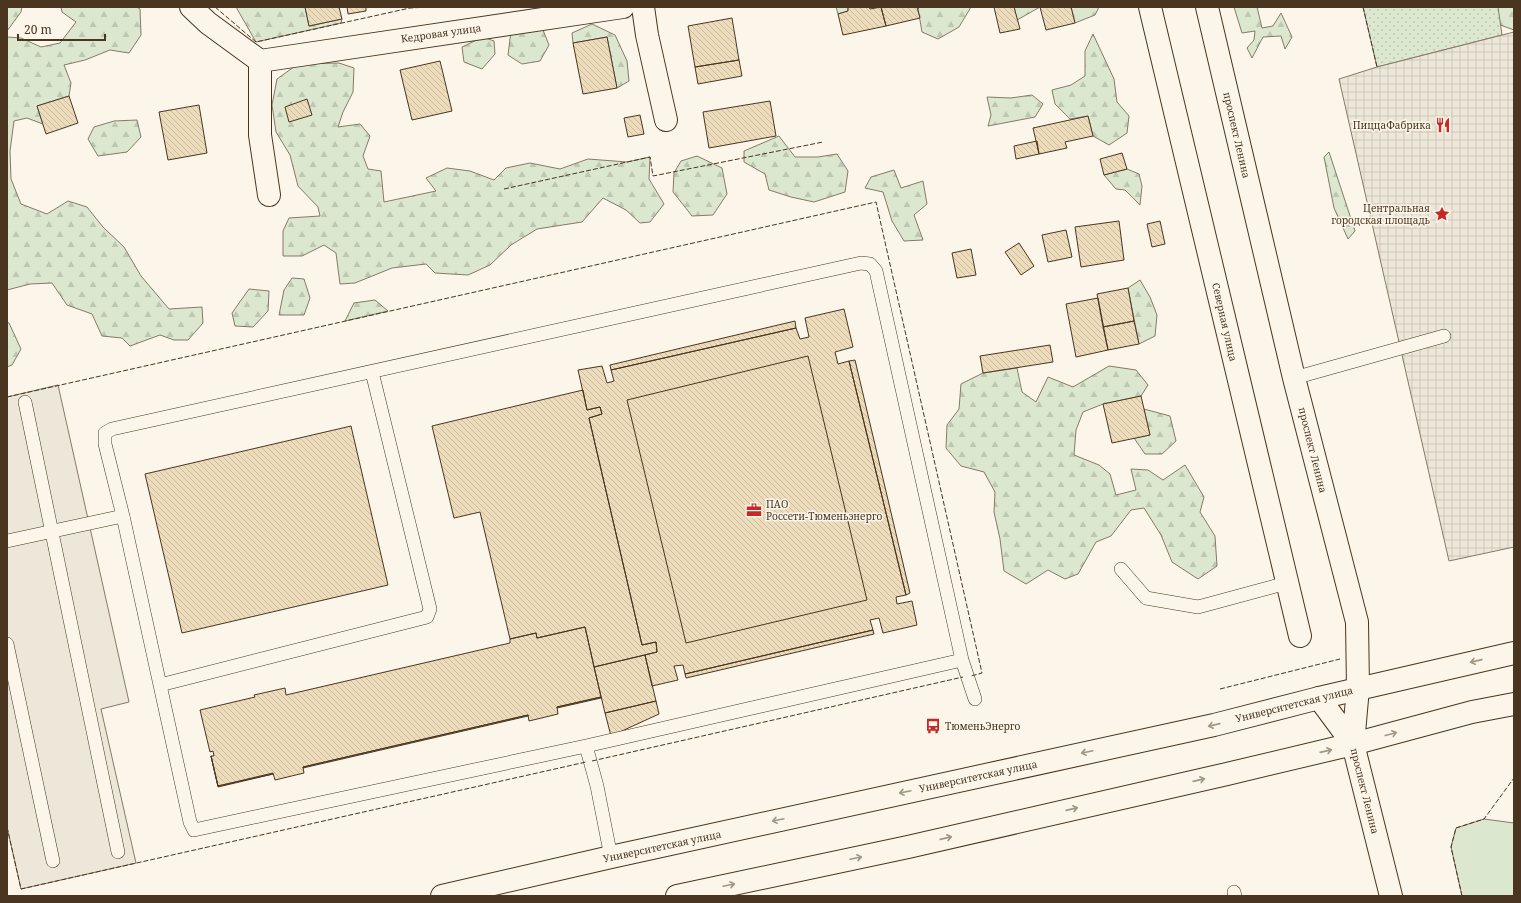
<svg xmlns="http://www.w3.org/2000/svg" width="1521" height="903" viewBox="0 0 1521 903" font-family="'Noto Serif',serif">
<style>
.green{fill:#dce7d0;stroke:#887966}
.forest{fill:url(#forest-firs);stroke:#887966}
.park{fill:url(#park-dots);stroke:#887966}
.parking{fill:#ede7d9;stroke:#887966}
.plaza{fill:url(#plaza-grid);stroke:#887966}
.building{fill:url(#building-back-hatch);stroke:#4a3520}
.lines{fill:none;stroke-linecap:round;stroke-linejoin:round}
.lane-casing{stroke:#4a3520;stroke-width:14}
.street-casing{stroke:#4a3520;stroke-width:24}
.secondary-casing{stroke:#4a3520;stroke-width:24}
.primary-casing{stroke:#4a3520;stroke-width:24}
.lane{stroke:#fbf6e9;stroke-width:13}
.street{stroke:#fbf6e9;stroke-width:22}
.secondary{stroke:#fbf6e9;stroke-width:22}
.primary{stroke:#fbf6e9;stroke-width:22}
.fence{stroke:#4a3520;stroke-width:1;stroke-dasharray:5 2;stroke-linecap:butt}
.oneway{stroke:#a29684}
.labels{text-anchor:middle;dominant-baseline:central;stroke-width:3;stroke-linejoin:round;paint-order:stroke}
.street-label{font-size:10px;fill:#4a3520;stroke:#fbf6e9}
.poi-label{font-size:10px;fill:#4a3520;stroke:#fbf6e9;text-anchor:end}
</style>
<defs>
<pattern id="forest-firs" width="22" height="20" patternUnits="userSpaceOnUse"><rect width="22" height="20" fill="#dce7d0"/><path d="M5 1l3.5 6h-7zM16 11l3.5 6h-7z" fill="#bec7b2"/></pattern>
<pattern id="park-dots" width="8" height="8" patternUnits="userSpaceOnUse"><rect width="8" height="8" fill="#dce7d0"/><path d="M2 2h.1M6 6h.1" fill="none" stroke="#bec7b2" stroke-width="1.8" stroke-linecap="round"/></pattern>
<pattern id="plaza-grid" width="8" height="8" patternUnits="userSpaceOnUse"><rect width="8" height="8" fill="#ede7d9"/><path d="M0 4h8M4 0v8" fill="none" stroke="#cdc7ba"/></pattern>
<pattern id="building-back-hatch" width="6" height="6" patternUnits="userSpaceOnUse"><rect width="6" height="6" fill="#ecdcbc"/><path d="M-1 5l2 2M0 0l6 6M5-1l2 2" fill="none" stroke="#ccbda1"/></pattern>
</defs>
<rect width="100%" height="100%" fill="#fbf6e9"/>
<path class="green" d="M1484 819 1514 823V896H1462L1451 847 1456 828Z"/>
<path class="forest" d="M7 7H22L21 12 7 31Z
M61 7H137L140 9 141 35 129 53 110 50 85 60 64 65 71 83 69 96 37 106 43 124 27 118 14 121 10 151 11 179 21 204 47 214 68 201 87 207 103 227 124 247 141 276 169 309 202 307 203 323 188 340H174L160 335 130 346 122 338 102 336 92 314 67 305 52 283 30 284 7 290V37L21 38 41 47 60 43 76 22 62 12Z
M236 7H305L309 26 342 19 341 23 256 42Z
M836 7H848V11L838 14Z
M920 7H971L959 27 938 39 922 32 918 9Z
M1014 7H1040L1017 20Z
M1071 7H1099L1095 15 1075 23Z
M1234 7H1257L1262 28 1273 26 1281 13 1292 37 1285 49 1281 36 1263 37 1252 58 1247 48 1254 40 1255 31 1242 33Z
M1491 7H1514V30L1492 22Z
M592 24 615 35 627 61 629 81 617 88 607 37 573 43 572 33Z
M543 30 549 45 540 61 522 64 508 55 511 31Z
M1093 34 1114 79 1117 102 1129 116 1127 133 1109 145 1093 136 1088 116 1070 119 1055 104 1052 90 1071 85 1085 76V51Z
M483 37 494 41 495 54 482 69 464 62 462 47Z
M339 63 354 68 353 92 343 112 338 127 360 124 370 136 363 156 368 169 381 171 384 202 436 191 426 178 447 168 470 171 494 180 506 168 530 163 560 169 588 159 627 162 650 157 649 179 664 204 650 222 640 223 626 210 603 198 582 222 537 229 511 245 490 265 468 275 435 273 426 264 392 268 355 283 340 284 336 253 324 245 302 256H283V231L289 218 320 216 318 207 298 186 290 155 276 132 272 105 277 79 298 64Z
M1032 95 1043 104 1035 117 988 126 991 115 987 97 1011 98Z
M137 120 141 137 127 152 98 156 88 139 94 127 114 121Z
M779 136 795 157H818L837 154 848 171 845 192 814 202 791 197 769 190 765 174 744 162V151Z
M1329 152 1355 231 1348 239 1334 208 1324 157Z
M697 156 722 168 727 194 713 215 692 216 673 192 674 173 681 161Z
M1127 169 1139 174 1142 186 1140 205 1125 190 1116 189 1104 175Z
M894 170 901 188 923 181 927 204 914 215 923 240 904 241 892 221 883 192 865 188 871 177Z
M292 278 304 279 310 298 304 315H279L284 290Z
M1140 280 1150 297 1157 315 1155 336 1139 344 1128 288Z
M249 289 269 291 268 311 253 327 235 326 232 313Z
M375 300 388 311 345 321 354 303Z
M7 322 9 323 21 349 12 365 7 367Z
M1109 366 1136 370 1148 385 1141 396 1103 404 1083 412 1076 430 1074 455 1099 465 1110 474 1116 495 1136 490 1131 469 1148 470 1163 480 1185 465 1204 497 1200 512 1215 536 1217 566 1198 579 1172 562 1161 535 1144 508 1131 510 1111 536 1096 542 1078 574 1065 579 1048 570 1026 584 1004 571 1000 539 994 512 995 492 984 472 961 466 946 448 947 425 959 409 961 384 983 373 1017 368 1022 392 1036 402 1048 377 1073 387Z
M1144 409 1170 416 1176 441 1162 454H1145L1134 438 1150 435Z"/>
<path class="park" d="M1363 7H1498L1502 35 1377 67Z"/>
<path class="parking" d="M58 385 129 702 101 709 136 863 21 889 7 827V397Z"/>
<path class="plaza" d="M1514 32V547L1449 561 1339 79 1377 67Z"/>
<path class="building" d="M305 7H339L342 19 309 26Z
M347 7H366V11L348 14Z
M848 7H869L870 9 881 7 886 26 843 35 838 14 848 11Z
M881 7H917L920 18 886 26Z
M994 7H1014L1020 29 1000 33Z
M1040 7H1071L1075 23 1046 30Z
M732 18 739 60 695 67 688 26Z
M607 37 617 88 583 94 573 43Z
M739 60 742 76 698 84 695 67Z
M440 61 452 111 412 120 400 70Z
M69 96 78 123 46 134 37 106Z
M307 99 312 115 289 122 285 107Z
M770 101 776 136 709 148 703 112Z
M199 105 207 153 168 160 159 112Z
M640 115 644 134 628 137 624 118Z
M1088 116 1093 136 1065 142 1067 148 1039 154 1033 128Z
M1037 141 1039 154 1016 159 1014 146Z
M1122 153 1127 169 1104 175 1100 159Z
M1119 221 1124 260 1081 267 1075 227Z
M1160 221 1165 244 1152 247 1147 224Z
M1066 230 1072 257 1048 262 1042 235Z
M1019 243 1034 266 1021 275 1005 252Z
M971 249 976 275 957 278 952 253Z
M1128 288 1134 321 1103 327 1097 294Z
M1098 298 1108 350 1076 357 1066 304Z
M844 309 853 347 835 352 838 364 849 361 906 595 896 597 897 604 912 601 917 625 883 633 879 618 870 620 873 630 685 674 683 665 674 666 678 680 652 686 645 655 657 652 656 642 642 645 589 418 602 414 600 407 587 410 578 370 602 366 607 383 614 381 611 370 796 328 800 339 809 337 805 318Z
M795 321 796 328 611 370 610 365Z
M1134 321 1139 344 1108 350 1103 327Z
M1050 345 1053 362 983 373 980 356Z
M808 356 867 600 686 643 627 400Z
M855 360 910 593 906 595 849 361Z
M583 390 587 410 600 407 602 414 589 418 642 645 656 642 657 652 594 667 585 627 537 638 536 633 510 639 480 512 454 518 432 426Z
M1141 396 1150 435 1112 443 1103 404Z
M351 426 388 585 182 633 145 474Z
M585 627 601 697 557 707 558 714 529 721 528 715 303 767 304 773 275 780 273 773 218 786 211 756H214L213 751 210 752 200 710 255 697 254 695 285 688 286 695 510 643V639L536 633 537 638Z
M873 630 874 634 686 678 685 674Z
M645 655 656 701 605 713 594 667Z
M601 697V698L557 708V707Z
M656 701 659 714 611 736 605 713Z
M528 715V716L303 768V767Z
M211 756 218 786 273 774 218 787Z"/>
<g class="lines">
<g class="lane-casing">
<path id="lane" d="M1294 378 1444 336
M25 402 118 852
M7 541 123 516
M1121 569 1146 598 1198 607 1287 583
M7 644 53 861
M962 660 586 746 194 830 190 822 123 516 105 444V433L112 429 861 263 870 264 876 271 962 660 975 699
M160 685 427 617 430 609 372 372
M586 746 597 786 611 857
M1234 892 1235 896"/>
</g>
<g class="street-casing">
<path id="street" d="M191 7 208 23 260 61V135L269 195
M643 7 647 35 666 120
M1150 7 1300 636
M1207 7 1294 378 1357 622 1358 688
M260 61 623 7"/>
</g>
<g class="secondary-casing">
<path id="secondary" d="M442 896 611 857 1214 725 1319 698 1514 653
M677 896 908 847 1227 774 1353 744 1472 712 1514 704"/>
</g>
<g class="primary-casing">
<path id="primary" d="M1358 688 1353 744 1391 896
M1319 698 1353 744"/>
</g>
<use href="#lane" class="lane"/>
<use href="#street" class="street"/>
<use href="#secondary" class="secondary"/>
<use href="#primary" class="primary"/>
<path class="fence" d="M215 7 256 42 410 8 430 7
M1363 7 1377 67
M504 189 650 157 653 176 823 142
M7 397 876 202 982 673 971 676
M1220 689 1340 659
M592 761 963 677
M7 827 21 889 586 762
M1462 896 1451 847 1456 828 1484 819 1514 778"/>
</g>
<defs><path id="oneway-shaft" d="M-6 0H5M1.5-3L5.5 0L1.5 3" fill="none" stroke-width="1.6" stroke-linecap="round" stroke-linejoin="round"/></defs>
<g class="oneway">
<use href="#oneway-shaft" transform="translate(1476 661) rotate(167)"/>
<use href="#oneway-shaft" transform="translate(1214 725) rotate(167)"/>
<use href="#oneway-shaft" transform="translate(1391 734) rotate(-15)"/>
<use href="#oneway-shaft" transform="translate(1326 751) rotate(-13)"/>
<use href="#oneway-shaft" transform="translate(1087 752) rotate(168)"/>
<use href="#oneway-shaft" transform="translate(1199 780) rotate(-13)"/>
<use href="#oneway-shaft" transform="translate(905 792) rotate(168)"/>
<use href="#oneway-shaft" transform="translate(1072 809) rotate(-13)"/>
<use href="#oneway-shaft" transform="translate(778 820) rotate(168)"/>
<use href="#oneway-shaft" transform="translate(946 838) rotate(-13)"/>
<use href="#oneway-shaft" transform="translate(856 858) rotate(-12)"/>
<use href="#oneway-shaft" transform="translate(729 885) rotate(-12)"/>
</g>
<defs>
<g id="restaurant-bare" transform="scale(1.2)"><path d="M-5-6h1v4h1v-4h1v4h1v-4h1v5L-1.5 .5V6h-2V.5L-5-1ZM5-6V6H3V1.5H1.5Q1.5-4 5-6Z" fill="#c62828" stroke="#fbf6e9" stroke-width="2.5" paint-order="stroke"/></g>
<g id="sight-bare" transform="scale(1.2)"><path d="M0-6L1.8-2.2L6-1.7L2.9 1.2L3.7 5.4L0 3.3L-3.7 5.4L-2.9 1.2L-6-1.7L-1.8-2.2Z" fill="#c62828" stroke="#fbf6e9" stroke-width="2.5" paint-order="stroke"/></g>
<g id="office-bare" transform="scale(1.2)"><path d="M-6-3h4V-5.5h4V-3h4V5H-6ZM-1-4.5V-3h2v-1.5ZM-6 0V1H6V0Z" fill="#c62828" stroke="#fbf6e9" stroke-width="2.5" paint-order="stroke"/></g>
<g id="bus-bare" transform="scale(1.2)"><path d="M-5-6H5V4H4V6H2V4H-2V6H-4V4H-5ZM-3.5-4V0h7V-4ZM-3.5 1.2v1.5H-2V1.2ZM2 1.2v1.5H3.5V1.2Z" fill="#c62828" stroke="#fbf6e9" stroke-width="2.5" paint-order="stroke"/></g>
</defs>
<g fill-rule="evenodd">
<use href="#restaurant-bare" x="1443" y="125"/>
<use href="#sight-bare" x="1442" y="214"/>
<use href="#office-bare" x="754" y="510"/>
<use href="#bus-bare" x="933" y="726"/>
</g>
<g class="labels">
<g class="street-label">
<text transform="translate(441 33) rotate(-8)">Кедровая улица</text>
<text transform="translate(1237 135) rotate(77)">проспект Ленина</text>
<text transform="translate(1225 322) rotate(77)">Северная улица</text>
<text transform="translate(1313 450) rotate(76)">проспект Ленина</text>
<text transform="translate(1294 704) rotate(-14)">Университетская улица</text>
<text transform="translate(978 776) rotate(-12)">Университетская улица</text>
<text transform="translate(1365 791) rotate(76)">проспект Ленина</text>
<text transform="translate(662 846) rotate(-12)">Университетская улица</text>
</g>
<g class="poi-label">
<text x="1431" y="125">ПиццаФабрика</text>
<text x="1430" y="208">Центральная<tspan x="1430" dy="12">городская площадь</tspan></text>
<text x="766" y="504" text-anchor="start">ПАО<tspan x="766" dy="12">Россети-Тюменьэнерго</tspan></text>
<text x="945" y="726" text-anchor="start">ТюменьЭнерго</text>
</g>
</g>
<rect width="1521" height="903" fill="none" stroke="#4a3520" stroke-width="16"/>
<path d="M18 34v6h87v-6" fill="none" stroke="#4a3520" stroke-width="2"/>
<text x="24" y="34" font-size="12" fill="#4a3520" stroke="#fbf6e9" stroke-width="3" paint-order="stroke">20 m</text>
</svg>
